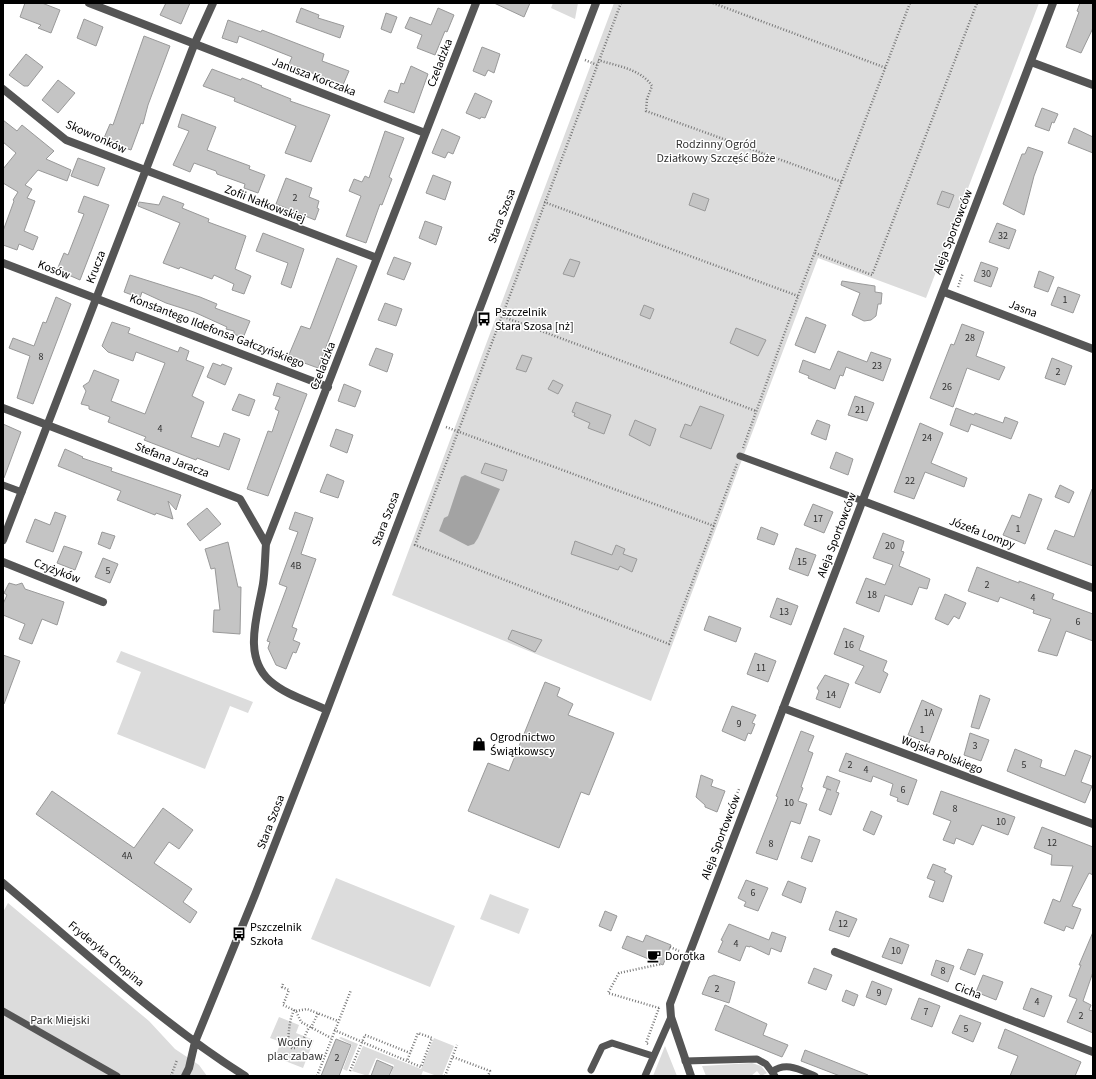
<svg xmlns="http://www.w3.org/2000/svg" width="1096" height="1079" viewBox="0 0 1096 1079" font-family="'Source Sans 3',sans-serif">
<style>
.green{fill:#dcdcdc}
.water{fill:#a3a3a3}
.building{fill:#c4c4c4;stroke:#999}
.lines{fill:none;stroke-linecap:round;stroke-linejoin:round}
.path{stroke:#777;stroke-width:2.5;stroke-dasharray:1 2;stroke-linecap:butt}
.service{stroke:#555;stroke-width:7}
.minor{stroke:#555;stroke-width:8}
.labels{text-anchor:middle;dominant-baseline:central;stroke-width:3;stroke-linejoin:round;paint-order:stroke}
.number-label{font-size:10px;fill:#313131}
.street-label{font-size:12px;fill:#000;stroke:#fff}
.park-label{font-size:12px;fill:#333;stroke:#fff}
.poi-label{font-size:12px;fill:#000;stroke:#fff;text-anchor:start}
</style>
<rect width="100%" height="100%" fill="#fff"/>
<path class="green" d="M553 3H578L575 19 551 8Z
M614 3H1039L926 298 818 258 651 701 392 595Z
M121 651 253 702 248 713 230 706 205 769 117 734 141 672 116 662Z
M336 878 455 926 430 987 311 939Z
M490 894 529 909 519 934 480 919Z
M8 903 149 1021 175 1049 199 1065 207 1076H3V912Z
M279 1017 299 1025 296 1033 314 1040 303 1068 275 1057 281 1042 270 1038Z
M341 1037 358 1044 347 1071 343 1069 352 1045 339 1038Z
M434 1038 454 1046 442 1076H437L423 1071 421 1076H390L394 1065 376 1058 368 1076 352 1071 363 1046 421 1069Z
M665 1046 677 1076H653Z
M752 1063 761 1066 767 1073 761 1076 757 1071 751 1076H706L702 1066Z"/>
<path class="water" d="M465 475 500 489 478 538 474 544 468 546 439 531 444 518 448 516 461 477Z"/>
<path class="building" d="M25 3H42L60 10 51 33 38 28 41 25 20 17Z
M166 3H190L181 24 160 15Z
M494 3H530L524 17Z
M1080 3H1093V28L1081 53 1066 47 1079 12 1077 11Z
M301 8 319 15 318 18 344 26 340 38 296 22Z
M438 8 454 15 447 32 445 31 435 55 417 48 422 35 405 28 410 17 431 25Z
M386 13 397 17 391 33 381 29Z
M84 19 103 27 96 46 77 38Z
M228 20 261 32 262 30 324 54 322 61 349 71 343 85 289 64 292 57 239 36 237 43 222 38Z
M144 36 170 46 148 105 143 124 141 123 131 150 110 143 111 141 104 138 110 124 113 125Z
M482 47 500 54 494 73 488 70 485 76 473 71Z
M26 54 43 67 28 86H24L9 75Z
M411 66 428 74 414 113 384 102 389 90 398 93 401 83 404 84Z
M212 69 241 80 242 78 262 86 261 87 291 99 290 101 330 115 311 162 285 153 296 126 234 101 235 98 203 86Z
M58 80 75 93 58 113 42 100Z
M475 93 492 101 485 118 481 117 480 119 466 113Z
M1042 108 1058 114 1054 123 1052 122 1049 131 1035 126Z
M182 114 216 127 207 150 250 166 249 169 265 175 258 193 244 188 245 184 217 174 216 171 194 163 190 172 173 165 189 131 178 127Z
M3 120 17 131 22 125 54 151 46 159 71 170 67 181 38 170 25 185 32 189 27 198 35 201 24 231 38 237 33 250 19 244 17 250 3 245V231L14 201 13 200 18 192 3 183V169L16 153 3 142Z
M1074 128 1093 137V153L1068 143Z
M442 129 460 137 453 154 448 152 445 158 432 153Z
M385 131 404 138 389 177 392 179 382 205 380 204 366 243 346 236 361 196 349 191 354 179 362 182 365 176 369 178Z
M1028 147 1043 152 1034 176 1024 215 1003 204 1022 154H1025Z
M78 158 105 168 98 186 71 176Z
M433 175 451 182 445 200 426 193Z
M286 178 312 188 309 197 319 201 317 208 319 209 315 220 276 204Z
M942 191 954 195 949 208 937 204Z
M693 193 709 199 705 211 689 205Z
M84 196 109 205 80 280 57 270 64 253 68 255 84 214 78 212Z
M163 196 184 204 182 208 209 219 208 222 246 236 235 269 251 276 244 294 232 290 234 284 214 275 212 279 180 267 179 269 163 263 180 223 138 206 139 202 159 205Z
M425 221 442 227 436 245 419 238Z
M997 223 1016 230 1009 249 989 242Z
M263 233 304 249 291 288 281 284 288 263 256 251Z
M394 257 411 263 404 280 387 274Z
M337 258 357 266 318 368 288 357 301 326 310 329Z
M570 259 580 262 574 277 563 274Z
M981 262 998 268 991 287 974 281Z
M1039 271 1054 277 1048 292 1034 287Z
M130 275 200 297 217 304 215 308 250 321 243 338 234 334V331L226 329 227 327 194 312 166 303 142 292 140 298 124 292Z
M842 281 875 286V292L882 293 881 304H878L876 316 871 320 864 321 852 315 860 293 841 285Z
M1058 287 1080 295 1073 313 1051 305Z
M56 297 71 304 33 404 17 398 30 356 9 348 13 338 34 346 43 322 46 323Z
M385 303 402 309 396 326 378 320Z
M644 305 654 309 650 319 640 315Z
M806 317 826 325 815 353 795 345Z
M112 322 130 328 128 333 178 352 180 347 189 351 186 360 204 367 192 396 204 402 191 437 219 447 224 433 240 439 229 470 197 458 196 460 144 440 146 437 108 422 110 417 89 409V406L81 404 86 391 83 386 89 382 94 370 119 380 111 401 145 414 165 363 136 352 133 361 108 352 102 346Z
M962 324 984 332 976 356 1005 367 999 380 967 368 953 407 930 398 951 344 954 345Z
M736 328 766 340 758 356 730 343Z
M376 348 393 354 387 372 369 365Z
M838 351 867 362 871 352 891 359 883 381 846 367 843 376 840 375 835 389 808 378 809 376 799 372 803 360 830 370Z
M522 355 532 358 526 372 516 369Z
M1052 358 1072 366 1065 385 1045 378Z
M213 363 221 366 222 364 232 368 225 385 207 377Z
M553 380 563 385 558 394 548 389Z
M277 383 307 394 268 496 247 489 268 431 272 432 279 411 275 409 280 397 273 395Z
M344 384 361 391 355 407 338 401Z
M239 394 255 400 249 416 232 410Z
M855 396 874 403 867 421 848 415Z
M576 402 611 415 604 434 588 428 590 423 574 416 575 413 572 412Z
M700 406 724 415 711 449 680 437 685 424 691 426Z
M956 408 974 415 975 413 1003 423 1005 417 1018 422 1011 439 971 424 968 432 950 425Z
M635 420 656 429 650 446 629 435Z
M817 420 830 425 826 440 811 434Z
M920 423 943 433 931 463 967 478 964 487 925 472 914 499 894 492Z
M3 424 21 432 4 478 3 477Z
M336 429 353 435 347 453 330 446Z
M65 449 83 457 82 458 112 468 111 471 181 495 176 510 168 501 173 519 156 513 155 515 117 500 121 491 58 466Z
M836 452 853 459 848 475 830 468Z
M485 463 507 470 503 481 481 473Z
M327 474 344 481 338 498 320 492Z
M1060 485 1074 492 1069 503 1055 497Z
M1092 489H1093V566L1047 549 1055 530 1074 537Z
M1029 494 1042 499 1025 544 1003 535 1012 515 1020 518Z
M813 504 833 512 824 533 804 525Z
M207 508 221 524 200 541 187 524Z
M55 512 66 516 53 552 26 542 35 519 50 525Z
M295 512 313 518 301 554 316 559 292 627 297 629 293 640 300 643 296 653 293 652 286 669 276 665 268 648 270 642 267 641 287 587 279 584 298 532 289 529Z
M761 527 778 534 774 545 757 539Z
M102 532 115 536 110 549 98 544Z
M883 533 904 541 901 551 904 552 899 566 930 579 927 589 919 587 912 605 885 595 879 612 856 603 866 578 885 585 893 565 873 558Z
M575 541 612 555 616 545 625 549 623 554 637 559 632 572 620 566 618 570 571 554Z
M228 542 238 587H241L240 634 213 632 214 610H220L215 568 211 569 205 549Z
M64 546 82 552 75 570 57 563Z
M796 548 816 555 808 576 789 569Z
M103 558 118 564 110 583 95 577Z
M977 567 1019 583V581L1054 594 1052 599 1093 614V641L1066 631 1057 656 1038 651 1051 619 1033 613 1034 610 1000 597 998 602 968 591Z
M9 583 16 585 22 583 25 589 64 602 57 625 42 619 32 644 19 639 25 624 3 615V604L7 595 4 593Z
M945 594 966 603 959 619 954 616 948 625 935 619Z
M777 598 798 606 791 625 770 617Z
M709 616 741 628 736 642 704 630Z
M844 628 864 636 859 650 887 661 883 671 888 674 880 693 855 683 864 666 834 654Z
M512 630 542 640 535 652 508 639Z
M755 653 776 661 768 682 747 674Z
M3 655 20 661 4 704H3Z
M825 675 849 684 840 708 816 699 819 691 817 688Z
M545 682 560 688 557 696 573 704 568 715 614 733 589 795 581 792 559 848 468 811 488 763 509 771Z
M980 695 990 699 979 729 971 727Z
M922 700 942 709 929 743 908 735Z
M732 706 756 715 752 723 755 724 751 734 748 733 745 741 722 731Z
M801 731 814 736 808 751 813 753 801 787 803 788 798 801 807 804 800 824 791 821 777 860 756 853 778 797 776 796Z
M970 733 989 740 981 761 964 755Z
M1015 749 1042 760 1040 767 1065 776 1075 750 1091 756 1081 782 1092 786 1085 803 1007 771Z
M846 753 917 780 908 805 897 801 898 798 890 795 893 784 873 776 871 782 839 771Z
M701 775 713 780 711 786 725 791 717 812 705 807V805L696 797Z
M827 776 840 781 836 792 839 793 831 815 819 810 827 789 831 790 823 787Z
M52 791 134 848 163 808 193 830 179 849 169 842 154 863 192 889 183 902 197 912 190 923 36 814Z
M941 791 1015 817 1008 835 982 825 973 845 956 838 954 844 943 840 951 821 933 814Z
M871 811 882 816 874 835 863 830Z
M1042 827 1093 847V875L1089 873 1072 906 1081 909 1073 929 1066 926 1064 931 1044 923 1053 899 1060 902 1073 866 1051 865 1052 855 1034 848Z
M809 836 820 840 812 862 801 858Z
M933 864 946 869 944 872 952 876 943 902 929 897 935 881 927 878Z
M746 880 768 888 758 911 744 906 746 902 738 898Z
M788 881 806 888 801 903 782 895Z
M605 911 617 916 611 931 599 926Z
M836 911 857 919 849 937 829 930Z
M729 924 769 940 772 932 786 937 781 952 771 948 769 955 750 946V947L746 946 740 961 718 952 723 941 721 940Z
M1093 932V972L1083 1001 1091 1005 1089 1010 1093 1011V1033L1067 1022 1077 999 1069 996 1081 965H1079Z
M646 935 671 945 663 965 622 948 627 936 643 942Z
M890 938 909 945 902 964 882 957Z
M968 949 983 954 975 975 960 969Z
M936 960 954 966 948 982 931 975Z
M814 968 832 975 826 990 808 983Z
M714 975 735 982 729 1003 702 994 709 977Z
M983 975 1003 982 996 1000 976 992Z
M872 981 892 989 886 1005 866 997Z
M1031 988 1052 996 1044 1017 1023 1009Z
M846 990 858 995 854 1006 842 1001Z
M919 998 940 1006 932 1027 911 1019Z
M725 1005 767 1024 763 1035 788 1045 782 1057 715 1030Z
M960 1015 981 1023 973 1042 952 1033Z
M1005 1029 1081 1062 1075 1076H1010L1018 1056 998 1048Z
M336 1039 351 1045 339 1076H321Z
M805 1050 868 1075V1076H840L801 1061Z
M377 1060 393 1067 389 1076H371Z"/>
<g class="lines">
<path class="path" d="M621 3 415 545 669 644 737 464
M713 3 886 68
M585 60 597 65
M598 60C617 66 641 69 652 86L647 99 646 111 842 182
M544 202 798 296
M815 253 872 275 977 3
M958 287 963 273
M501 316 756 411
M446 427 714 526
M743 448 798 296 910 3
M733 804 739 789
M670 947 679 951
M283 984 282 987 289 990 283 1005 296 1011 301 1022 331 1038
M659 1008 608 993 619 973 661 964
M294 1010C289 1021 289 1031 288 1042L292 1048H296L303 1040 309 1027
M296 1011 307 1009 338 1021
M311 1028 318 1013
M334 1030 421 1067 432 1038 418 1033 407 1061
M648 1044 646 1043 659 1008
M453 1057 490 1071 488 1076
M350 1071 365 1035 410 1053
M171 1076 177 1060
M317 1076 351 990
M445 1076 457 1045"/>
<path class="service" d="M740 456 863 501
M3 485 22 492
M3 1011 117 1076
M685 1061 757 1059 766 1064 775 1076
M591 1070 602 1047 612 1043 653 1056
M772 1072C786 1061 800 1070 815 1076
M645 1076 671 1017"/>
<path class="minor" d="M89 3 425 133
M1031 62 1093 85
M3 89 66 140 377 258
M3 263 328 387
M944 292 1093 349
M3 408 240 499 266 544
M863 501 1093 588
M3 540 194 45 213 3
M3 562 103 602
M783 708 1093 824
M327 710C308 701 286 695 270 681 242 656 258 614 263 584 265 571 265 557 266 544L476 3
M3 883C82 949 158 1021 245 1076
M835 952 1093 1052
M185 1076 189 1068 195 1042 255 895 327 710 596 3
M691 1076 671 1017 670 1004 1053 3"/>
</g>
<defs>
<g id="bus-bare" transform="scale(1.08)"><path d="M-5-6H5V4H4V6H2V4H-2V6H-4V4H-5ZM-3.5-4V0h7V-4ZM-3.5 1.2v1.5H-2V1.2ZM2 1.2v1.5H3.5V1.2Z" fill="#000" stroke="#fff" stroke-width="2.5" paint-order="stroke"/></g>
<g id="shop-bare" transform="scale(1.08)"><path d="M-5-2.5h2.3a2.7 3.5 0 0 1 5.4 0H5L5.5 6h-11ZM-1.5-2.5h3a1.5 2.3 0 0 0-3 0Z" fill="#000" stroke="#fff" stroke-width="2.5" paint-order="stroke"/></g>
<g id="cafe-bare" transform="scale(1.08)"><path d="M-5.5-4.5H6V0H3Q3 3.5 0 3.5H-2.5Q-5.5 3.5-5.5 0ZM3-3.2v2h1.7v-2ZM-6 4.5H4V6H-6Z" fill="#000" stroke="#fff" stroke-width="2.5" paint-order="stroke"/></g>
</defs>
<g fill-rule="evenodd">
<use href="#bus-bare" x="484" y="319"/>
<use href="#shop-bare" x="479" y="744"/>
<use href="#bus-bare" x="239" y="934"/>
<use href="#cafe-bare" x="654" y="956"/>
</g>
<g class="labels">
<g class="number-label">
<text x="295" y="198">2</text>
<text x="1003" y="236">32</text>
<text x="986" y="274">30</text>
<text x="1065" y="300">1</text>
<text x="970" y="338">28</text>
<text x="41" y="357">8</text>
<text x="877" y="366">23</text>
<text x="1058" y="372">2</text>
<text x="947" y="387">26</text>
<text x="860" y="410">21</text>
<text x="160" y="429">4</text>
<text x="927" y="438">24</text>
<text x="910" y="481">22</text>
<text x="818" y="519">17</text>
<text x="1018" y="529">1</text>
<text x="890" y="546">20</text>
<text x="802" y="562">15</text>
<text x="296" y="566">4B</text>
<text x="108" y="571">5</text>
<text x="987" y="585">2</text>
<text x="872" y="595">18</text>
<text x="1033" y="598">4</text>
<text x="784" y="612">13</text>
<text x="1078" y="622">6</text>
<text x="849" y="645">16</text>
<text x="761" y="668">11</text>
<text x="831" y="695">14</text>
<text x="929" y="713">1A</text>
<text x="739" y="724">9</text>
<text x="922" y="730">1</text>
<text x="975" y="746">3</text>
<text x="850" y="765">2</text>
<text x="1024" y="765">5</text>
<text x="866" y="770">4</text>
<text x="903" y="790">6</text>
<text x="789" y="803">10</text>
<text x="955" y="809">8</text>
<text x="1001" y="822">10</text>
<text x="1052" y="843">12</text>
<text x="771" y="844">8</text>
<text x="127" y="856">4A</text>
<text x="753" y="893">6</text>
<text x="843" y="924">12</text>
<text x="736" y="944">4</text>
<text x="896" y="951">10</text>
<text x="943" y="971">8</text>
<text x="717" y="989">2</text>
<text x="879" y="993">9</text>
<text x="1037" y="1002">4</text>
<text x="926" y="1012">7</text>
<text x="1081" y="1016">2</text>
<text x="966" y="1029">5</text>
<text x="337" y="1058">2</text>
</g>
<g class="street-label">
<text transform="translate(440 63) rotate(-69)">Czeladzka</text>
<text transform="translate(314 77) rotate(21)">Janusza Korczaka</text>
<text transform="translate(96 137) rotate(24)">Skowronków</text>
<text transform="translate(265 204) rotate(21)">Zofii Nałkowskiej</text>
<text transform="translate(502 216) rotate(-69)">Stara Szosa</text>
<text transform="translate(953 232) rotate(-69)">Aleja Sportowców</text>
<text transform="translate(96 267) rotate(-69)">Krucza</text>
<text transform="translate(54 270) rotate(21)">Kosów</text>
<text transform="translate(1023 309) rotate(21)">Jasna</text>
<text transform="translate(217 331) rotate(21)">Konstantego Ildefonsa Gałczyńskiego</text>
<text transform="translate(323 366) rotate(-69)">Czeladzka</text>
<text transform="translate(172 460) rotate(21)">Stefana Jaracza</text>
<text transform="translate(386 519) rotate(-69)">Stara Szosa</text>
<text transform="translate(982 533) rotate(21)">Józefa Lompy</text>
<text transform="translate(837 535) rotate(-69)">Aleja Sportowców</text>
<text transform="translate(57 571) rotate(21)">Czyżyków</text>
<text transform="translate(942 755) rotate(21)">Wojska Polskiego</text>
<text transform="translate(271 822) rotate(-69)">Stara Szosa</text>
<text transform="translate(721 837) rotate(-69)">Aleja Sportowców</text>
<text transform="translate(106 954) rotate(40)">Fryderyka Chopina</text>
<text transform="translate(968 991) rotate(21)">Cicha</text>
</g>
<g class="park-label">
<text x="716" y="144">Rodzinny Ogród<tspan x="716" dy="14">Działkowy Szczęść Boże</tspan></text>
<text x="60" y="1020">Park Miejski</text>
<text x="295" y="1042">Wodny<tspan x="295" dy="14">plac zabaw</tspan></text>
</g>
<g class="poi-label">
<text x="495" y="312">Pszczelnik<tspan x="495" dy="14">Stara Szosa [nż]</tspan></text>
<text x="490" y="737">Ogrodnictwo<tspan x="490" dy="14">Świątkowscy</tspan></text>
<text x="250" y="927">Pszczelnik<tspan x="250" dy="14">Szkoła</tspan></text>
<text x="665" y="956">Dorotka</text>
</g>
</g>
<rect width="1096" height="1079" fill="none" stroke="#000000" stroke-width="8"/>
</svg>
